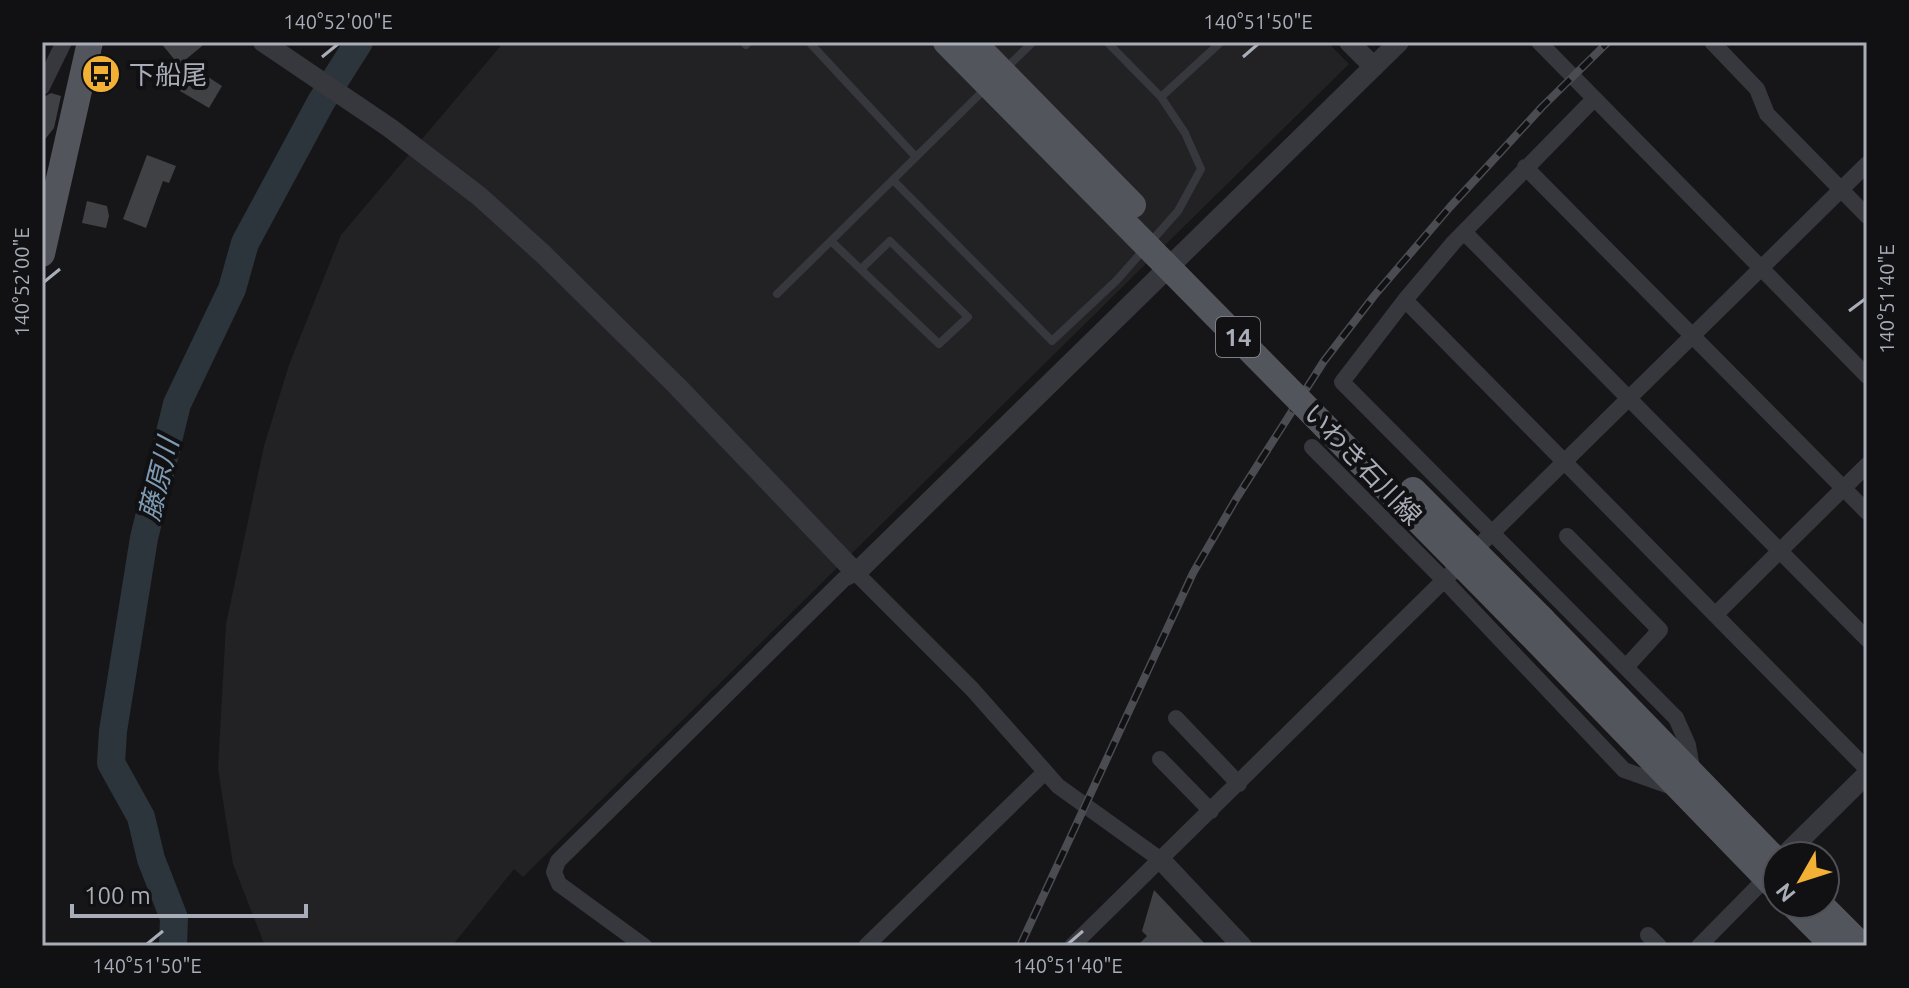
<svg xmlns="http://www.w3.org/2000/svg" width="1909" height="988" viewBox="0 0 1909 988" font-family="Ubuntu,'Noto Sans JP',sans-serif">
<style>
.built{fill:#222225}
.lines{fill:none;stroke-linecap:round;stroke-linejoin:round}
.river{stroke:#2c353c;stroke-width:28}
.building{fill:#404145}
.service{stroke:#37383d;stroke-width:8}
.minor{stroke:#37383d;stroke-width:16}
.tertiary{stroke:#37383d;stroke-width:20}
.primary{stroke:#53555c;stroke-width:26}
.rail-casing{stroke:#4a4c52;stroke-width:8}
.rail{stroke:#111113;stroke-width:5;stroke-dasharray:15;stroke-linecap:butt}
.primary-bridge{stroke:#53555c;stroke-width:26}
.ticks{fill:none;stroke:#a8adb8;stroke-width:3}
.labels{text-anchor:middle;dominant-baseline:central;stroke-width:8;stroke-linejoin:round;paint-order:stroke}
.shield{fill:#111113;stroke:#7b7e86;stroke-width:2}
.shield-label{font-size:24px;font-weight:bold;fill:#a8adb8}
.poi-label{font-size:26px;fill:#a8adb8;stroke:#111113;text-anchor:start}
.street-label{font-size:26px;fill:#a8adb8;stroke:#111113}
.water-label{font-size:28px;font-style:italic;fill:#7f9bb3;stroke:#111113}
.neatline{fill:none;stroke:#a8adb8;stroke-width:3}
.ticks-label{font-size:20px;text-anchor:middle;fill:#a8adb8}
</style>
<rect width="100%" height="100%" fill="#161618"/>
<path class="built" d="M504 42H1327L1349 64 523 877 514 869 452 946H265L233 864 218 769 226 624 264 446 289 365 341 235Z"/>
<g class="lines">
<path class="river" d="M173 946 174 918 151 859 141 817 111 763 113 731 144 538 177 404 232 289 245 243 321 102 359 42"/>
</g>
<path class="building" d="M160 42H207L179 65Z
M191 66 222 86 209 108 180 91 183 86 180 84Z
M51 93 61 96 54 128 42 143V98Z
M147 155 176 166 169 183 163 181 146 228 123 219Z
M87 201 107 206 109 216 106 228 82 223Z
M1154 890 1207 946H1137L1147 936 1142 931Z"/>
<g class="lines">
<path class="service" d="M809 42 916 157
M746 45 749 42
M1005 69 1033 42
M1161 97 1221 42
M893 180 1052 341 1117 280 1178 211 1201 169 1185 133 1161 97 1107 42
M831 241 939 344 968 317 890 241 861 269
M777 294 987 87"/>
<path class="minor" d="M1539 42 1867 376
M1712 42 1757 89 1767 114 1867 216
M42 87 64 42
M1593 100 1454 242 1405 300 1342 382 1676 718 1688 745 1693 774
M1525 167 1867 512
M1465 233 1867 639
M1405 300 1867 769
M1312 447 1444 580 1624 770 1675 788
M1567 536 1660 630 1626 667
M1715 615 1867 465
M1176 718 1239 784
M1160 759 1211 811
M1648 935 1659 946
M644 946 559 884 554 872 558 861 844 579 856 573 972 689 1058 786 1161 860
M866 946 1045 772
M1072 946 1867 164
M1699 946 1771 873"/>
<path class="tertiary" d="M263 42 390 128 479 196 543 254 677 386 856 573 1399 42
M1349 42 1374 67
M1784 856 1867 774
M1161 860 1242 946"/>
<path class="primary" d="M42 254 90 42
M1542 619 1777 861
M1529 633 1777 889
M1792 904 1834 946
M1820 904 1862 946"/>
<g class="rail-casing">
<path id="rail" d="M1020 946 1193 573 1236 499 1324 361 1374 296 1450 207 1542 107 1608 42"/>
</g>
<use href="#rail" class="rail"/>
<path class="primary-bridge" d="M946 42 1529 633
M973 42 1133 205
M1413 490 1542 619"/>
</g>
<path class="ticks" d="M322 57 338 44M1243 57 1258 44M44 282 60 269M1849 311 1865 299M147 944 163 931M1068 944 1083 931"/>
<defs>
<g id="bus-disc" transform="scale(2)"><circle r="9.5" fill="#f2b134" stroke="#111113"/><path d="M-5-6H5V4H4V6H2V4H-2V6H-4V4H-5ZM-3.5-4V0h7V-4ZM-3.5 1.2v1.5H-2V1.2ZM2 1.2v1.5H3.5V1.2Z" fill="#111"/></g>
</defs>
<g fill-rule="evenodd">
<use href="#bus-disc" x="101" y="74"/>
</g>
<g class="labels">
<rect class="shield" x="1216" y="317" width="44" height="40" rx="6"/>
<g class="shield-label">
<text x="1238" y="337">14</text>
</g>
<g class="poi-label">
<text x="129" y="74">下船尾</text>
</g>
<g class="street-label">
<text transform="translate(1363 464) rotate(46)">いわき石川線</text>
</g>
<g class="water-label">
<text transform="translate(158 479) rotate(-76)">藤原川</text>
</g>
</g>
<rect width="1909" height="988" fill="none" stroke="#111113" stroke-width="88"/>
<g transform="translate(1801 880) rotate(231)"><circle r="38" fill="#111113" stroke="#4d4f55" stroke-width="2"/>
<path d="M0-6L14 30L0 20L-14 30Z" fill="#f2b134"/>
<text y="-12" font-size="22" font-weight="bold" text-anchor="middle" fill="#a8adb8">N</text>
</g>
<path d="M72 904v12h234v-12" fill="none" stroke="#a8adb8" stroke-width="4"/>
<text x="84" y="904" font-size="24" fill="#a8adb8" stroke="#111113" stroke-width="6" paint-order="stroke">100 m</text>
<rect x="44" y="44" width="1821" height="900" class="neatline"/>
<g class="ticks-label">
<text x="338" y="29">140°52'00"E</text>
<text x="1258" y="29">140°51'50"E</text>
<text transform="translate(22 282) rotate(-90)" y="7">140°52'00"E</text>
<text transform="translate(1887 299) rotate(-90)" y="7">140°51'40"E</text>
<text x="147" y="973">140°51'50"E</text>
<text x="1068" y="973">140°51'40"E</text>
</g>
</svg>
